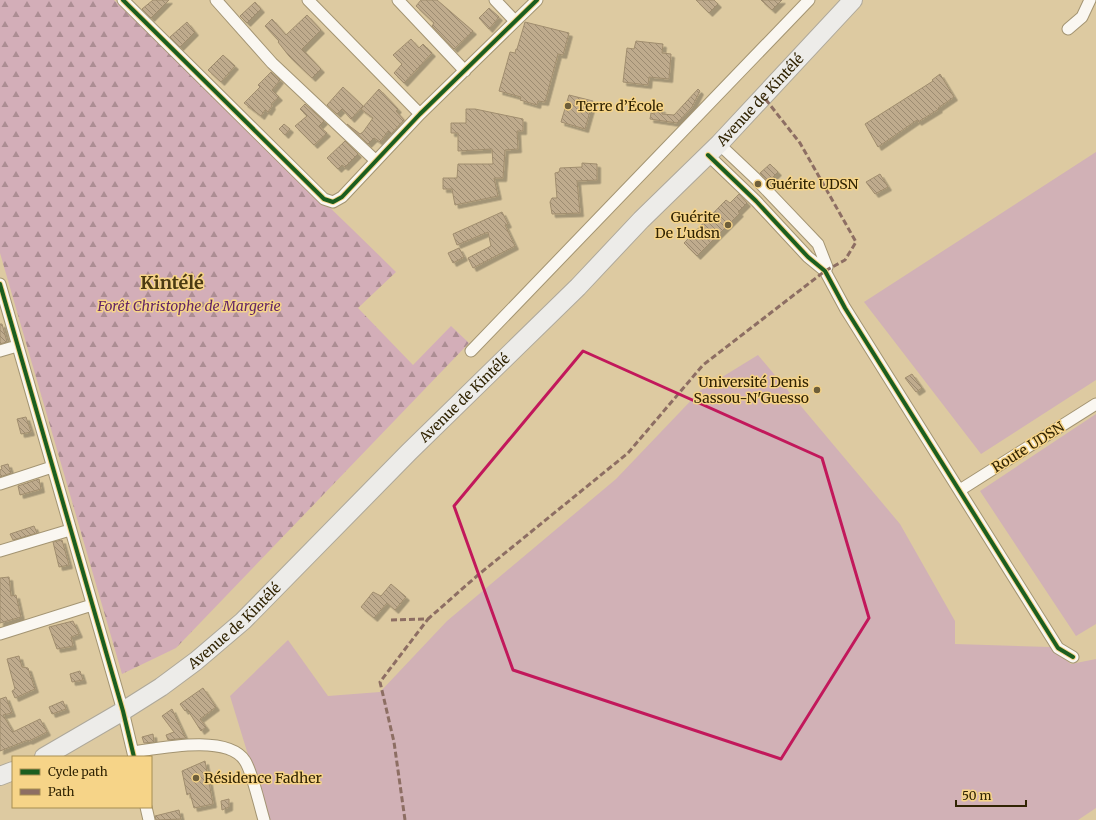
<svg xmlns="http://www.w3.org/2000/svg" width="1096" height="820" viewBox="0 0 1096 820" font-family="Merriweather,serif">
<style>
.grass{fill:#d1b1b6}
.forest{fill:url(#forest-firs)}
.building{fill:url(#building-back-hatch);stroke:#a08d6e;filter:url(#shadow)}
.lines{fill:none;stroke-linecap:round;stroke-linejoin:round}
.minor-casing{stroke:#a39472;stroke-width:13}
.primary-casing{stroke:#aea89a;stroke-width:20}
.minor{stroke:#faf7f1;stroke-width:11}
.primary{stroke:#edece9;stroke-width:18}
.quiet{stroke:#8d6e63;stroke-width:3;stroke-dasharray:6 3;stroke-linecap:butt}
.cycleway-casing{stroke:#f6d488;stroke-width:6}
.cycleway{stroke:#1b5e20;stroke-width:4}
.marked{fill:none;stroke:#c2185b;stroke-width:3;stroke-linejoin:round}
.poi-dot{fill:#6d5e3a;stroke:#f6d488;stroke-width:1.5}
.labels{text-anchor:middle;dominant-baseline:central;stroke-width:3;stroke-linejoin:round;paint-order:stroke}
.street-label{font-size:14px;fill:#312403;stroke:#f6d488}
.poi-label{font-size:14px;fill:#312403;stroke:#f6d488;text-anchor:start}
.park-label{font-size:14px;font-style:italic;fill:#642767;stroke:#f6d488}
.district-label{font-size:18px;font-weight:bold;fill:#4b3a12;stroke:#f6d488}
</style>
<defs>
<pattern id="forest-firs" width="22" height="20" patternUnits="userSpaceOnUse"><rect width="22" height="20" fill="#d3aeb8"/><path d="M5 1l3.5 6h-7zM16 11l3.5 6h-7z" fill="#ac8d93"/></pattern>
<pattern id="building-back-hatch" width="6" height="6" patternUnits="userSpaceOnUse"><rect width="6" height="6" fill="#bfab8d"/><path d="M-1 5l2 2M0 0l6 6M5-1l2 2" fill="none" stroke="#9c8b71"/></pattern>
<filter id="shadow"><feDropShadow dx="3.5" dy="3.5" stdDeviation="0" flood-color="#0004"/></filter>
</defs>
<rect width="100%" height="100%" fill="#ddcaa1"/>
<path class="grass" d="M1096 152V380L981 454 864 302Z
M758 355 900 524 955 621V644L1050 647 1071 664 1096 659V808L1078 820H268L230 696 288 640 328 696 380 692 447 621 616 479 701 390Z
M1096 414V624L1076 636 980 491Z"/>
<path class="forest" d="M0 0H114C207 92 303 180 396 272L358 308 413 365 451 326 469 343 176 648 122 674 0 253Z"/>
<path class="building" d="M153 0H169L151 18 142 9Z
M421 0H437L473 31 454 49 432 26 434 23 416 6Z
M696 0H714L718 4 709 13Z
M761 0H782L772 10Z
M255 2 261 9 247 23 240 16Z
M489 8 499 17 489 29 479 18Z
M307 15 321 30 302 49 321 69 312 78 289 56 278 42 279 41 265 26 272 19 286 35Z
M187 22 195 32 180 47 170 37Z
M525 22 569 33 563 55 558 54 545 102 538 101 537 105 520 100 521 97 499 91 510 52 515 53 516 49H517Z
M411 39 419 48 423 44 432 53 404 83 394 73 402 64 393 55Z
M636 41 663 44 662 53 671 54 669 79 649 77 648 85 623 82 627 48 634 49Z
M223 55 235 66 221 82 208 70Z
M271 72 280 80 272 90 279 97 271 104 272 106 268 112 265 110 261 116 244 103 260 87 258 85Z
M940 74 954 97 938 108 939 109 918 122 917 120 878 147 865 124 933 81 932 80Z
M343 87 363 106 351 119 342 109 337 114 327 105Z
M379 89 398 109 396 111 404 120 391 134 388 131 380 142 374 138 368 144 347 124 360 134 363 132 373 118 361 109Z
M698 89 700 91 692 107 677 123 650 119 651 113 654 114V109H662V114L674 115Z
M569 95 593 101 585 129 561 122Z
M305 104 324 121 319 126 327 133 314 145 295 126 307 116 300 109Z
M466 109H475L523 119V131H517L518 149 505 150 503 178H494L498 196 455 205 452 189H443V178H457L458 164H493L492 149 458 151V133H451V123H466Z
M284 124 290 129 285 135 279 129Z
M345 141 358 154 345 167 342 165 338 169 327 158Z
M582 163 597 164V180L577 181 580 213 552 214 550 202 552 198H557L555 173 559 172 560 168 582 167Z
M770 164 778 172 768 182 760 173Z
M880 174 888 187 875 194 866 182Z
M739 194 747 203 738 212 740 213 697 256 684 243 726 200 730 203Z
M502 212 508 224 505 225 515 246 473 268 468 258 491 246 488 232 457 245 453 234Z
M459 248 464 257 453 263 448 253Z
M0 324H2L7 342 0 344Z
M912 374 922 388 916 392 905 378Z
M26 417 31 432 21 434 17 419Z
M8 464 11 473 0 477V470L2 469 1 466Z
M39 479 41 489 20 495 18 486Z
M34 526 37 533 13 540 10 534Z
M62 540 69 565 59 567 53 542Z
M9 577 11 596 16 595 21 617 0 623V578Z
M391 584 406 597 395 610 387 603 374 618 361 607 373 592 381 596Z
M73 621 79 634 71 637 73 646 57 649 49 627Z
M19 656 22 667 28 668 35 689 15 698 12 691 15 689 7 659Z
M80 671 83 680 72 682 70 674Z
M203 688 216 707 200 719 206 727 201 731 187 709 185 711 180 704Z
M6 697 12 713 3 715 13 732 40 719 47 732 29 741 28 740 0 751V699Z
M63 701 66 709 52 714 49 707Z
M172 709 185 737 186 738 168 740 166 735 174 732 162 716Z
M153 734 154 742 144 743 142 737Z
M205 761 213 804 194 808 190 793 187 795 182 771Z
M229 799V807L222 810 221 801Z
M179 810 181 819 156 820 155 816Z"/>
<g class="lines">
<g class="minor-casing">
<path id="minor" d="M123 0 324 199 333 202 342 197 420 114 537 0
M216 0 272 63 375 160
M308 0 420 114
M398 0 465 71
M495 0 515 21
M1068 29 1082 17 1090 0
M719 144 755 178 818 244 827 267 825 271
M708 155 756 201 808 257 825 271 845 308 1058 648 1073 657
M0 284 123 711 134 757
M0 351 17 346
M471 351 809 0
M0 484 52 467
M960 490 1096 404
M0 551 70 530
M0 634 92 605
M133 752C161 748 228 734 245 761 252 771 260 807 264 820
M146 807 149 820"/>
</g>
<g class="primary-casing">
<g id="primary">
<path id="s1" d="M44 757 123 711 161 687 196 661 243 621 409 452 578 287 641 220 719 144 853 0"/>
<path d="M0 776 13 771"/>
</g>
</g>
<use href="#minor" class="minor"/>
<use href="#primary" class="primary"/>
<path class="quiet" d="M391 620 428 619 478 575 628 453 703 365 825 271 845 260 856 242 800 143 763 96
M405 820 394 742 380 682 428 619"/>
<g class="cycleway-casing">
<path id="cycleway" d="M123 0 324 199 333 202 342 197 420 114 537 0
M708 155 756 201 808 257 825 271 845 308 1058 648 1073 657
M0 284 123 711 134 757"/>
</g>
<use href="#cycleway" class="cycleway"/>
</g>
<path class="marked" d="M583 351 822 458 869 618 781 759 513 670 454 506Z"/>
<g class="poi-dot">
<circle cx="568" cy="106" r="4"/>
<circle cx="758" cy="184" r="4"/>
<circle cx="728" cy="225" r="4"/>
<circle cx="817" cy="390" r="4"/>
<circle cx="196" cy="778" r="4"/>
</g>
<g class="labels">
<g class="street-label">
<text stroke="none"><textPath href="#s1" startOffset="976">Avenue de Kintélé</textPath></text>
<text stroke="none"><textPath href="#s1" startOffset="556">Avenue de Kintélé</textPath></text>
<text transform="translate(1028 447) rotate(-32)">Route UDSN</text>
<text stroke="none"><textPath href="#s1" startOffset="232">Avenue de Kintélé</textPath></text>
</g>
<g class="poi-label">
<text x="576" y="106">Terre d’École</text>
<text x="766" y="184">Guérite UDSN</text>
<text x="720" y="217" text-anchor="end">Guérite<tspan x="720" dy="16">De L'udsn</tspan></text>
<text x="809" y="382" text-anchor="end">Université Denis<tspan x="809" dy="16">Sassou-N'Guesso</tspan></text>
<text x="204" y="778">Résidence Fadher</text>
</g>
<g class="park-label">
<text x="189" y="306">Forêt Christophe de Margerie</text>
</g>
<g class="district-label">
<text x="172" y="282">Kintélé</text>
</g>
</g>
<rect x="12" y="756" width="140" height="52" fill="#f6d488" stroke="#a78e53"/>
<rect x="20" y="769" width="20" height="6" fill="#1b5e20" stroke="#a78e53"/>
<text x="48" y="776" font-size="12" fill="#312403">Cycle path</text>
<rect x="20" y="789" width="20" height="6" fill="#8d6e63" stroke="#a78e53"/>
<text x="48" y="796" font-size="12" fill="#312403">Path</text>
<path d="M956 800v6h70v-6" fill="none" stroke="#312403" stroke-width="2"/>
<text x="962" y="800" font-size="12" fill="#312403" stroke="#f6d488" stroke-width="3" paint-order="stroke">50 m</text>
</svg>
